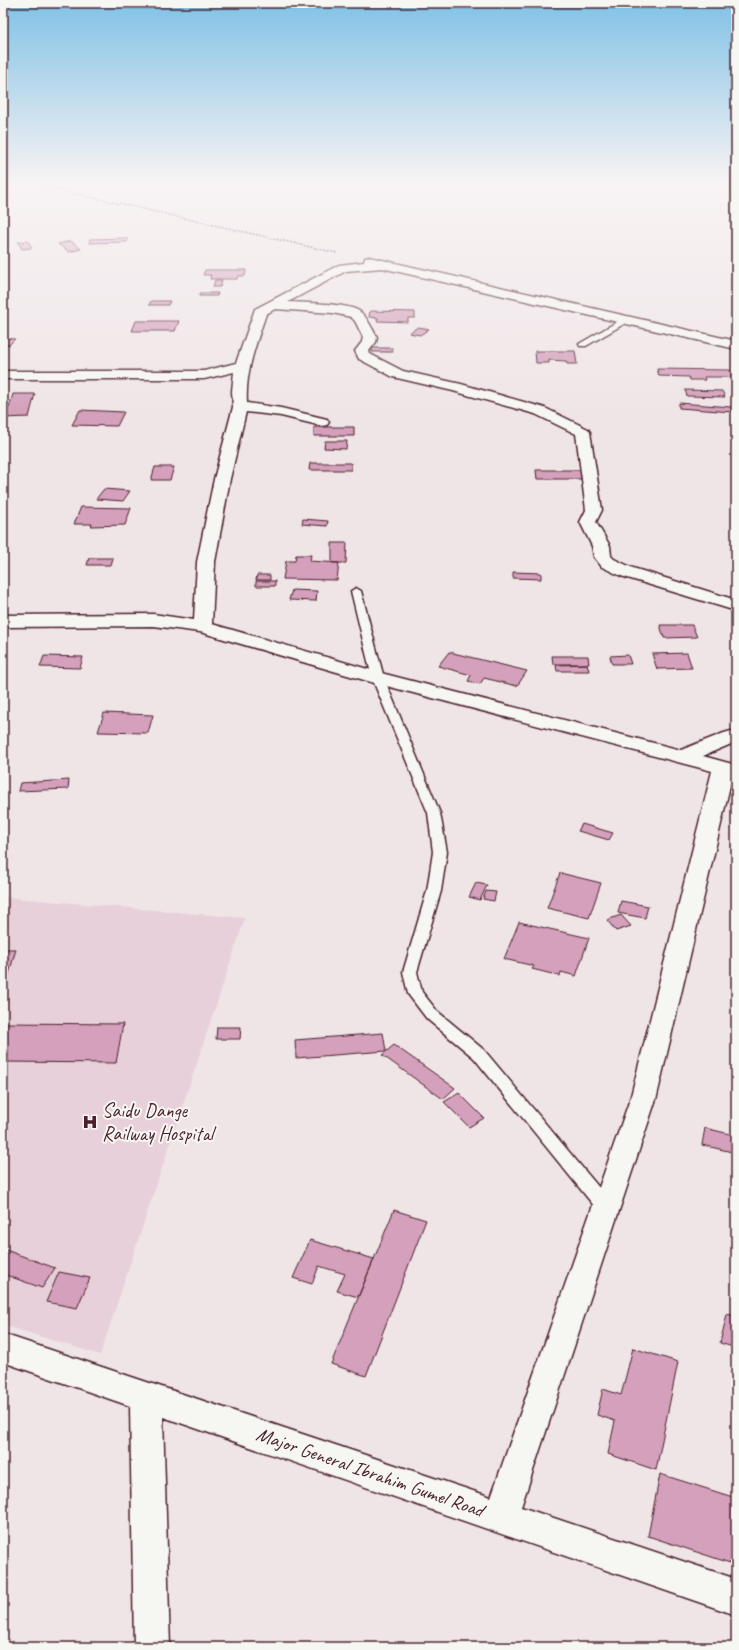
<svg xmlns="http://www.w3.org/2000/svg" width="739" height="1650" viewBox="0 0 739 1650" font-family="Caveat,sans-serif">
<style>
.built{fill:#e7d0da}
.building{fill:#d4a0bb;stroke:#4a1f2b}
.lines{fill:none;stroke-linecap:round;stroke-linejoin:round}
.lane-casing{stroke:#4a1f2b;stroke-width:3}
.street-casing{stroke:#4a1f2b;stroke-width:3}
.path{stroke:#4a1f2b;stroke-width:1.5;stroke-dasharray:2 1.5;stroke-linecap:butt}
.lane{fill:#f6f6f2;fill-rule:evenodd}
.street{fill:#f6f6f2;fill-rule:evenodd}
.labels{text-anchor:middle;dominant-baseline:central;stroke-width:4;stroke-linejoin:round;paint-order:stroke}
.near-poi-label{font-size:20px;fill:#4a1f2b;stroke:#f6f6f2;text-anchor:start}
.near-street-label{font-size:20px;fill:#4a1f2b;stroke:#f6f6f2}
</style>
<rect width="100%" height="100%" fill="#efe5e7"/>
<filter id="ink" filterUnits="userSpaceOnUse"><feTurbulence type="fractalNoise" baseFrequency=".025" numOctaves="2"/><feDisplacementMap in="SourceGraphic" scale="8" xChannelSelector="R" yChannelSelector="G"/><feConvolveMatrix kernelMatrix="1 2 1 2 8 2 1 2 1" color-interpolation-filters="sRGB"/></filter>
<g filter="url(#ink)">
<path class="built" d="M3 897 245 918 100 1355 3 1325Z"/>
<path class="building" d="M127 238V242L89 243 90 239Z
M28 241 32 248 22 249 18 242Z
M71 241 81 249 69 252 58 244Z
M205 270H246L245 276H238L237 279H210L211 275H203Z
M215 280H222L220 287H213Z
M200 293H218L217 296H199Z
M151 301H170L168 305H149Z
M370 311 415 312V318H408V322L377 321 378 318 369 317Z
M136 321H179L175 331H132Z
M418 327 429 329 420 335 409 333Z
M3 338 15 339 9 345 3 344Z
M372 348H392L393 352H372Z
M535 351H575L577 364H567L566 361 549 360V363H536Z
M657 369 730 370 732 377H704L705 380H690L689 377 659 376Z
M685 390 722 391 725 397 687 396Z
M13 394H35L29 417 3 418V408H9Z
M679 403 732 407V412L679 408Z
M80 410 124 412 117 426 72 425Z
M314 427H354V436H314Z
M325 441H347L346 449 324 448Z
M310 463H351V470H309Z
M155 467H174L170 480H151Z
M536 470H581L583 479H537Z
M104 489 130 491 123 501 96 499Z
M81 507 131 508 125 525 91 526 92 524H74Z
M303 519 328 521 327 526 302 524Z
M332 543H347L346 563H332Z
M296 555H311L310 561 339 563 337 580 283 579 286 561H295Z
M89 558H113L111 565H87Z
M513 572 541 573V579L513 578Z
M257 575H270V580H256Z
M256 581H275V586H256Z
M292 590 317 591 316 601 289 600Z
M660 625H692L697 637 664 638Z
M449 652 527 671 517 686 484 678 480 684 468 681 471 675 438 666Z
M687 653 692 668 657 669 652 654Z
M628 655 631 664H612L610 656Z
M44 656 83 657 80 668 40 667Z
M552 656H588L589 664H553Z
M587 664 589 671H557L556 665Z
M104 713 153 715 148 733 98 732Z
M69 780 68 789 18 791 20 783Z
M582 824 613 833 609 840 578 831Z
M560 873 601 883 589 918 547 908Z
M476 883 487 885 480 900 469 897Z
M486 891 496 892 494 901 483 899Z
M621 901 648 906 645 918 618 913Z
M621 915 631 926 616 931 607 920Z
M519 922 589 938 576 976 561 972 560 976 532 969 534 966 504 959Z
M3 949H16L3 995Z
M7 1023 123 1024 116 1063 3 1062V1038Z
M217 1027H241L240 1039H216Z
M383 1033 386 1051 296 1058 295 1040Z
M394 1045 455 1088 443 1099 382 1055Z
M459 1093 484 1118 469 1127 444 1102Z
M705 1128 734 1135 732 1152 702 1145Z
M394 1210 426 1220 366 1376 331 1364Z
M310 1240 374 1259 358 1297 337 1291 345 1274 319 1266 312 1284 293 1278Z
M3 1249 55 1268 42 1288 3 1274Z
M59 1272 90 1278 77 1308 46 1302Z
M727 1314 736 1316V1348L720 1343Z
M633 1348 678 1362 656 1470 608 1454 615 1421 597 1415 603 1389 621 1395Z
M660 1474 736 1498V1565L648 1536Z"/>
<g class="lines">
<g class="lane-casing">
<path id="lane" d="M622 319H628L629 321 586 346H580L579 344Z
M356 588 361 591 384 678 440 813 447 852 441 891 417 972 422 992 437 1011 484 1050 611 1202 614 1207 611 1212 605 1214 599 1212 474 1058 427 1019 408 994 403 972 427 891 433 852 428 813 372 678 351 591Z"/>
</g>
<g class="street-casing">
<path id="street" d="M369 257 736 341V349L382 268 346 271 288 302C305 303 345 303 359 311 367 316 372 329 377 337L376 342 369 351 370 354 403 371 461 384 545 408 588 429 590 432 602 510 596 522 610 546 611 556 614 559 633 568 736 600V611L621 576 602 567 594 557 592 546 580 522 586 510 576 434 535 414 453 391 393 377 359 359 355 351 362 342 363 337 355 321 351 317 333 313 275 309 266 314C256 344 245 372 247 403L281 408 327 419 329 422 327 425 322 426 281 416 246 412 230 479 215 562 212 624 385 674 681 750 724 733 731 731 736 732V742L703 756 736 765V777H732L657 1096 521 1507 736 1579V1615L163 1417 170 1647H134L130 1406 3 1362V1334L491 1497 631 1096 712 771 371 682 200 632 153 626 3 627V615L153 614 194 620 197 562 214 479 233 407 232 391 234 372 204 379H3V371H204L236 363 255 309 339 265 364 262 365 258Z"/>
</g>
<path class="path" d="M38 183 60 190 337 253"/>
<use href="#lane" class="lane"/>
<use href="#street" class="street"/>
</g>
</g>
<linearGradient id="sky" x2="0" y2="1"><stop stop-color="#81c2e6"/><stop offset="0.44" stop-color="#f8f3f4"/><stop offset="1" stop-color="#f8f3f4" stop-opacity="0"/></linearGradient>
<rect width="739" height="414" fill="url(#sky)"/>
<defs>
<g id="hospital-bare" transform="scale(1.2)"><path d="M-5-5h3v3.5h4V-5h3V5h-3V1.5h-4V5h-3Z" fill="#4a1f2b" stroke="#f6f6f2" stroke-width="2.5" paint-order="stroke"/></g>
</defs>
<g fill-rule="evenodd">
<use href="#hospital-bare" x="90" y="1122"/>
</g>
<g class="labels">
<g class="near-poi-label">
<text x="102" y="1110">Saidu Dange<tspan x="102" dy="23">Railway Hospital</tspan></text>
</g>
<g class="near-street-label">
<text transform="translate(370 1472) rotate(19)">Major General Ibrahim Gumel Road</text>
</g>
</g>
<rect width="739" height="1650" fill="none" stroke="#f6f6f2" stroke-width="16"/>
<rect x="8" y="8" width="723" height="1634" fill="none" stroke="#4a1f2b" stroke-width="1.5" filter="url(#ink)"/>
</svg>
